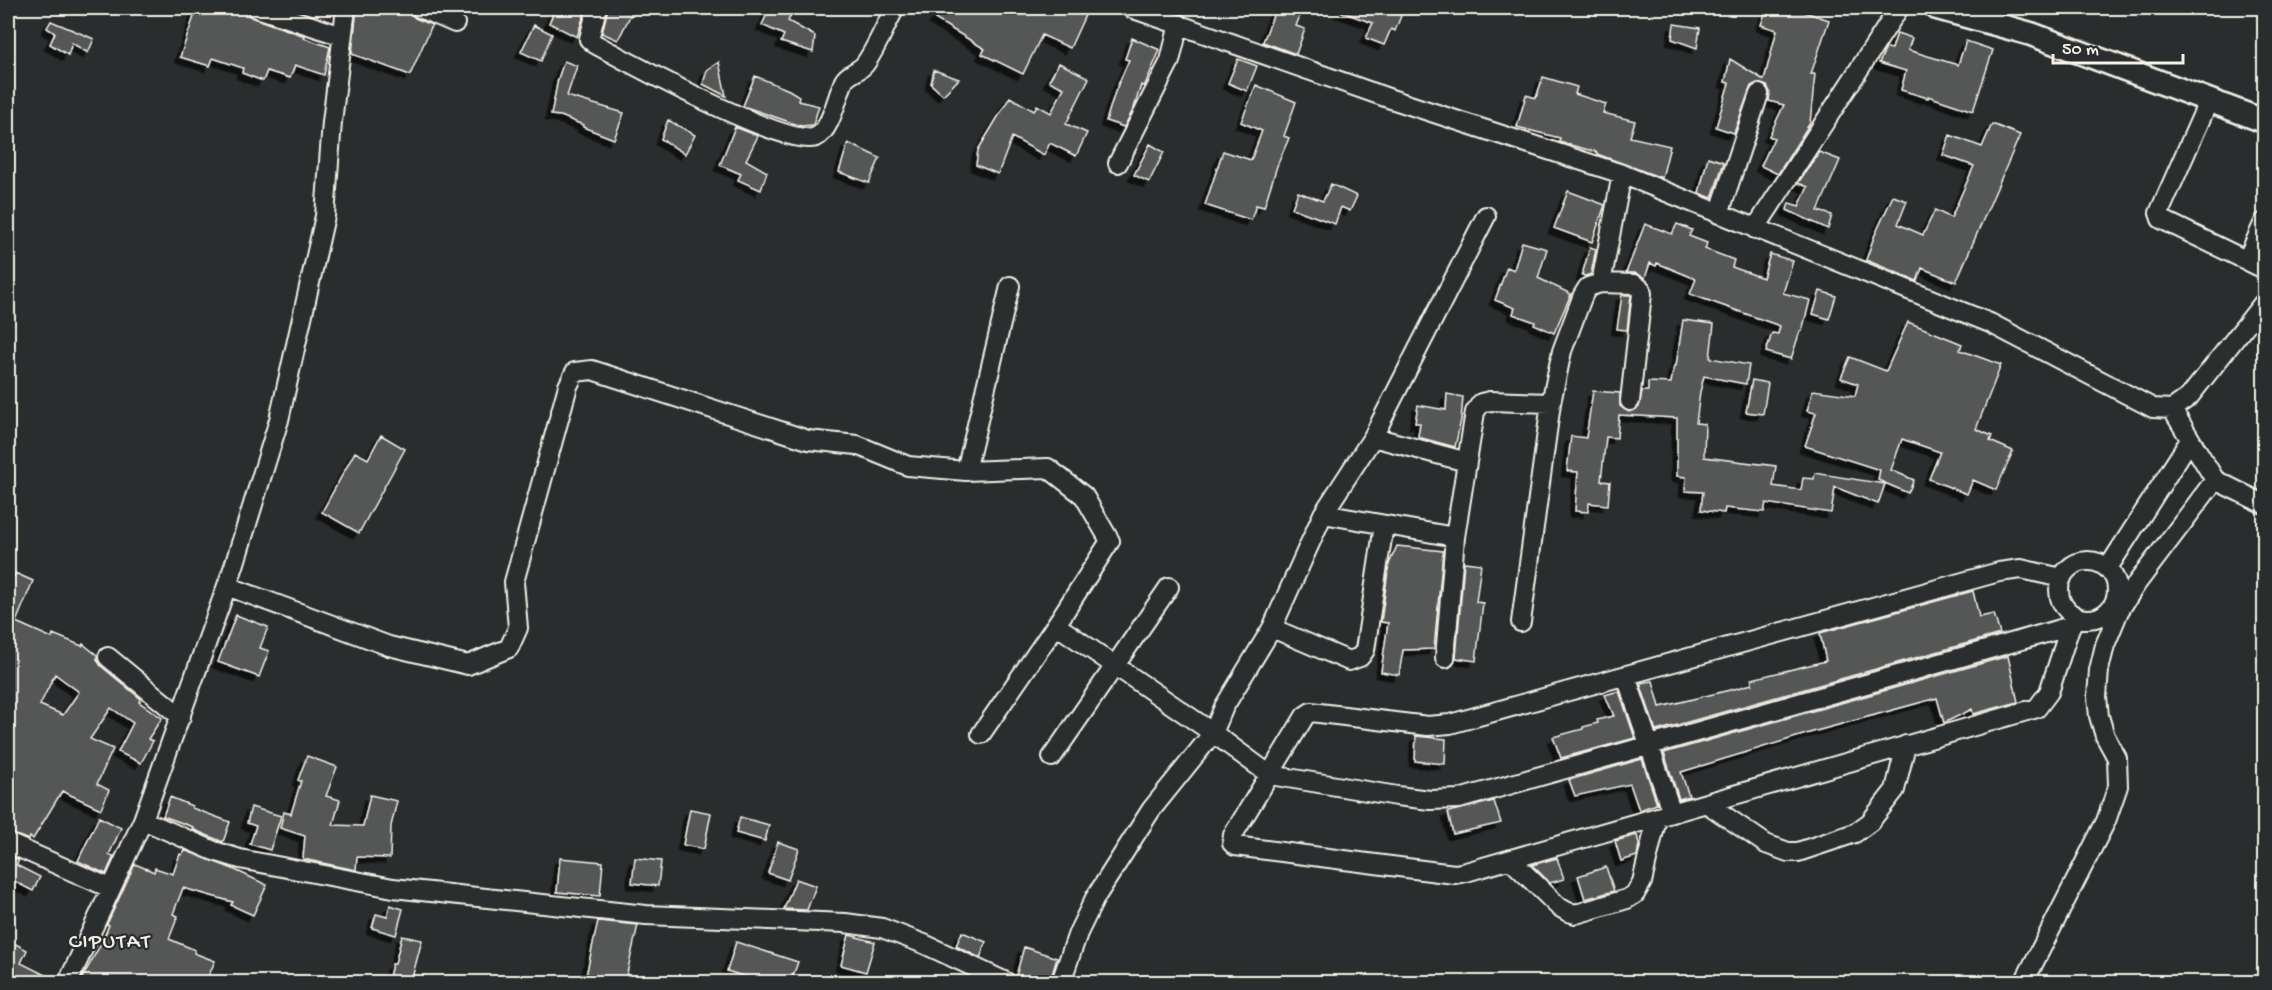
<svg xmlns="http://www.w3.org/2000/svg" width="2272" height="990" viewBox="0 0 2272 990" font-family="'Gochi Hand',sans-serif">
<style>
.building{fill:#555756;stroke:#f4f1e8;stroke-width:1.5;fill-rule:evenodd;filter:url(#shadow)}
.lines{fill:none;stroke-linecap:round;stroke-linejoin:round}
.minor-casing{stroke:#f4f1e8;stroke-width:22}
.major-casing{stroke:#f4f1e8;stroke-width:27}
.minor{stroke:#2a2d2e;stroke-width:18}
.major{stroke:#2a2d2e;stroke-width:22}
.labels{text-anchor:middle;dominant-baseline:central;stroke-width:4.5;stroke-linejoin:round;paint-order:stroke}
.quarter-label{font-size:22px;letter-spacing:1.5px;fill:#f4f1e8;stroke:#2a2d2e}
</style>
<defs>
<filter id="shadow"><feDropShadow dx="-5.5" dy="5.5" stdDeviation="0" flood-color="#0009"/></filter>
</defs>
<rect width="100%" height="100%" fill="#2a2d2e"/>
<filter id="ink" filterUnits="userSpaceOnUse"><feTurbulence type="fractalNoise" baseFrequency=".0167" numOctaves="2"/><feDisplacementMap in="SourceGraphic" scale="12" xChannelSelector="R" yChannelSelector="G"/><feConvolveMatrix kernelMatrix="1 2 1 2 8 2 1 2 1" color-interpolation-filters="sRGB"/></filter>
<g filter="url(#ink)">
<path class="building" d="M197 8H246L248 15 253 18 305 36 304 38 330 47 324 75 295 65 290 78 267 71 263 81 242 73 243 68 213 58 210 66 180 57Z
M357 8H409L411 14 415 18 432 25 410 75 352 54Z
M556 8H586L577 37 549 23Z
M608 8H634L618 40 602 33Z
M770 8H795L788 21 815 36 813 52 781 42 784 35 762 25Z
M942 8H1045L1056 12 1058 8H1075L1086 13 1070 48 1042 35 1023 74 982 54 985 49 935 19Z
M1276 8H1303L1296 26 1305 29 1296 54 1263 42Z
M1336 8H1404L1395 31 1391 29 1384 45 1366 38 1373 23 1336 10Z
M1767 8H1792L1829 20 1811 74H1815L1810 123 1778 174 1761 166 1774 138 1769 136 1784 105 1769 101 1770 92 1767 86 1757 83 1751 86 1734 133 1716 127 1729 83 1725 82 1730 59 1764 80 1777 30 1761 25Z
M51 21 94 39 88 53 72 43 68 55 50 44 55 33 47 28Z
M1674 24 1700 28 1697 48 1672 39Z
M534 25 552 34 541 61 521 52Z
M1897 33 1912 38 1908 50 1958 65 1966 41 1993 50 1973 111 1928 96V98L1901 90 1906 71 1879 63 1886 48 1892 49Z
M1132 38 1160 50 1144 87 1141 85 1134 108 1124 127 1106 121 1115 92 1129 60 1125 59Z
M1238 59 1257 66 1247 91 1228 83Z
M564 61 577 66 567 96 624 113 614 139 583 127V125L561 116 551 115 558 79Z
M719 62 726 96 703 84 707 70Z
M1059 63 1089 78 1066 124 1087 133 1076 156 1050 143 1044 155 1012 137 998 174 976 165 978 150 1010 97 1034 111 1037 105 1051 113 1064 88 1049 81Z
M934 70 959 79 943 95 931 84Z
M755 76 789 90 799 96 798 101 819 106 813 125 801 126 743 106Z
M1543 77 1577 87 1575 94 1606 104 1603 113 1635 121 1630 137 1670 146 1662 178 1597 154V152L1559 142 1560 138 1517 127 1526 95 1536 98Z
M1256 85 1296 102 1284 136 1289 138 1277 166 1264 207 1256 205 1251 220 1205 205 1223 151 1251 160 1262 131 1241 122Z
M668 120 695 135 685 154 661 139Z
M1992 124 2020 135 1956 282 1922 268 1917 281 1866 260 1874 237 1893 196 1907 201 1898 224 1923 235 1935 210 1951 218 1974 166 1943 155 1950 135 1982 147Z
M735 127 758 136 746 160 767 172 761 190 738 180 741 174 720 165Z
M848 143 880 158 869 183 839 172Z
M1150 144 1164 152 1149 182 1134 175Z
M1819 152 1840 160 1818 211 1832 215 1828 229 1787 210 1789 203 1799 206 1808 187 1798 183Z
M1708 157 1724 162 1712 198 1699 193Z
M1331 184 1357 196 1350 211 1341 207 1335 224 1292 208 1298 192 1323 201Z
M1568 191 1605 205 1592 242 1554 228Z
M1645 224 1672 234 1677 224 1692 230 1689 236 1707 243 1705 249 1734 260 1732 267 1763 278 1770 254 1793 261 1783 293 1810 300 1802 331H1800L1791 359 1766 352 1772 333 1778 334 1780 326 1690 294 1696 279 1657 263 1656 266 1650 263 1645 278 1635 273H1626Z
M1522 242 1547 249 1538 278 1571 294 1554 333 1534 324 1535 322 1513 314 1515 308 1495 300 1507 267 1514 270Z
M1590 247 1596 249 1591 274 1585 276 1582 275Z
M1820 291 1836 296 1829 319 1813 314Z
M1622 295H1631L1627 330 1617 329Z
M1683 320 1714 324 1710 358 1749 365 1746 384 1704 376 1700 392 1696 423 1705 424 1704 457 1776 466 1773 486 1801 490 1803 478 1814 479 1815 473 1885 484 1878 504 1835 487 1831 513 1766 503 1764 512 1725 508 1724 513 1701 510 1703 492 1685 491 1686 477 1677 476V418L1619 415 1617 438 1606 437 1601 481 1610 482 1608 505 1589 503 1588 512 1575 511 1578 472 1567 471 1571 436 1586 438 1593 391 1620 393V406L1629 412 1639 407 1642 391H1648V382L1671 383 1674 366H1676Z
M1908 322 1962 344 1960 350 2001 365 1976 429 1992 436 1990 441 2013 451 1996 490 1973 480 1967 494 1929 479 1940 452 1902 439 1891 470 1914 480 1908 493 1878 480 1880 470 1805 446 1816 413 1807 411 1813 390 1855 396 1858 384 1841 378 1850 357 1886 371Z
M1752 380 1768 383 1763 414 1746 412Z
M1447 394 1463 397 1461 420 1455 447 1418 437 1420 423H1415L1418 405 1446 410Z
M381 435 405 449 359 533 322 512 355 452 368 459Z
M1397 546 1443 551 1434 649 1403 650 1399 675 1381 672 1388 623 1381 622 1389 564Z
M1464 562 1481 564 1476 602 1483 603 1476 661 1456 658Z
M15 573 33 581 16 622 52 638 53 634 82 646 83 644 97 655V660L101 666 141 699 139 702 162 718 148 739 153 741 141 763 118 752 133 723 111 708 90 739 113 749 97 784 109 790 101 809 62 791 33 839 30 837 29 840 8 832V580L12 582ZM55 674 79 692 63 715 40 705Z
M1973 591 1979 617 1994 614 2000 634 1656 731 1640 683 1653 681 1660 707 1738 688 1752 684V679L1826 661 1820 633Z
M236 615 268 627 260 648 269 651 259 677 218 662Z
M2008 656 2018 702 1973 714 1972 709 1944 723 1937 698 1816 731 1681 772 1689 796 1679 799 1664 753Z
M1619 691 1635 738 1561 758 1553 737 1583 729V727L1598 723 1597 720 1614 716 1605 695Z
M1416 736 1446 739 1445 764 1415 761Z
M307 756 337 767 326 796 340 800 333 825 363 826 370 795 397 801 391 826 390 858 357 857 356 870 303 859 305 836 280 828 284 812 291 814 301 781 298 780Z
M1642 759 1657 804 1639 810 1630 784 1575 796 1569 780Z
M170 797 192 806V808L230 822 223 842 192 829 193 827 163 816Z
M1494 801 1501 823 1453 834 1448 812Z
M251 807 281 816 270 850 250 844 256 826 247 823Z
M690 809 711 813 704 849 683 845Z
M99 817 121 828 109 855 114 856 106 874 78 861Z
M740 817 769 825 765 841 736 833Z
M1637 835 1639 844 1637 856 1621 861 1615 841Z
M778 842 799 849 788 880 768 873Z
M184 850 233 869 267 885 253 915 231 905 233 902 183 888 173 914 178 916 169 939 195 950 194 953 215 961 206 982H80L102 942 109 925 107 924 135 864 154 872 155 868 173 874 180 854 182 855Z
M8 855 19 860 16 865 40 877 33 891 10 879 8 884Z
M560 858 603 862 600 896 557 892Z
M635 858 661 861 658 886 632 883Z
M1557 858 1564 879 1550 883 1532 865Z
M1606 867 1614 891 1585 899 1578 876Z
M796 879 816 886 807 910 784 909Z
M390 905 403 909 396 935 372 928 376 914 387 917Z
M598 921 638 925 625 982 586 976Z
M962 932 986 942 980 958 956 946Z
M849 935 875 942 866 972 841 965Z
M402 936 422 940 411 982H388L392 964H395Z
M8 940 27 950 21 963 57 981V982H8Z
M736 942 798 962 791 982H762L727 971Z
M1024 947 1057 958 1050 982H1034L1016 976Z"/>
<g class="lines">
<g class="minor-casing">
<path id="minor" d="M257 8 342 36
M420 8 455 23
M597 8 589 39 595 44C626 61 790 150 816 137 831 130 837 96 844 81 848 73 859 72 865 64 877 47 885 26 895 8
M1131 8 1391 99 1622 174 1990 323 2153 408 2172 409 2189 397 2264 302
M2209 100 2159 213 2161 219 2264 269
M1118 163 1170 61 1179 24
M1719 214 1759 94
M1755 229 1899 8
M2247 260 2264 222
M1601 283 1634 284 1641 289 1642 294 1630 401
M1373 437 1467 462
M2215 480 2264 504
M1323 514 1455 537
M2059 590a29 29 0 1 1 58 0a29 29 0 1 1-58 0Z
M2108 568 2190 440
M2062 578 2021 569 1999 572 1450 724 1428 726 1311 712 1305 716 1233 835 1232 843 1235 846 1438 872 1455 874 1466 872 2037 708 2049 692 2074 615
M227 586 389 646 468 665 509 648 518 628 514 582 568 386 575 372 592 370 808 440 857 445 908 466 966 471
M1521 622 1551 403 1562 351 1583 295 1588 287 1601 283 1622 174
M1056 625 1213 733 1270 775 1397 796 1430 800 1459 799 2071 626
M1272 628 1349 661 1360 657 1365 650 1384 525
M108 657 181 717
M1445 658 1455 537 1475 412 1481 403 1490 401 1551 403
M1626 676 1672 813
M981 734 1056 625 1110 541 1084 496 1048 468 966 471 1010 286
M1052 757 1169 587
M1706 803 1766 844 1788 852H1798L1855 833 1870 822 1895 790 1906 745
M143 820 214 851 240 859 393 888 646 915 845 923 882 928 924 944 1006 982
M8 843 110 888
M1511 860 1559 907 1568 912 1576 914 1627 899 1635 894 1642 882 1657 818
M68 982 143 820 234 566 279 420 325 216 332 122 346 8
M1061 982 1078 933 1095 898 1151 810 1213 733 1224 707 1272 628 1323 514 1373 437 1486 216
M2024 982 2106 821 2118 786 2117 758 2105 736 2099 716 2097 697 2099 670 2105 645 2119 611 2137 583 2215 480 2172 409"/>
</g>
<g class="major-casing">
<path id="major" d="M1937 8 2031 34 2264 121"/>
</g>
<use href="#minor" class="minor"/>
<use href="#major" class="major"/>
</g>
</g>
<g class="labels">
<g class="quarter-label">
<text x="110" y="943">CIPUTAT</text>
</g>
</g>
<rect width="2272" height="990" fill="none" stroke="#2a2d2e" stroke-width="30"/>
<rect x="15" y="15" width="2242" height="960" fill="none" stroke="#f4f1e8" stroke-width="2" filter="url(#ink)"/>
<path d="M2053 54v9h130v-9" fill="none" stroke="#f4f1e8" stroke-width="3"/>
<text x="2062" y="54" font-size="18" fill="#f4f1e8" stroke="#2a2d2e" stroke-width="4.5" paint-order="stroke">50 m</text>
</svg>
